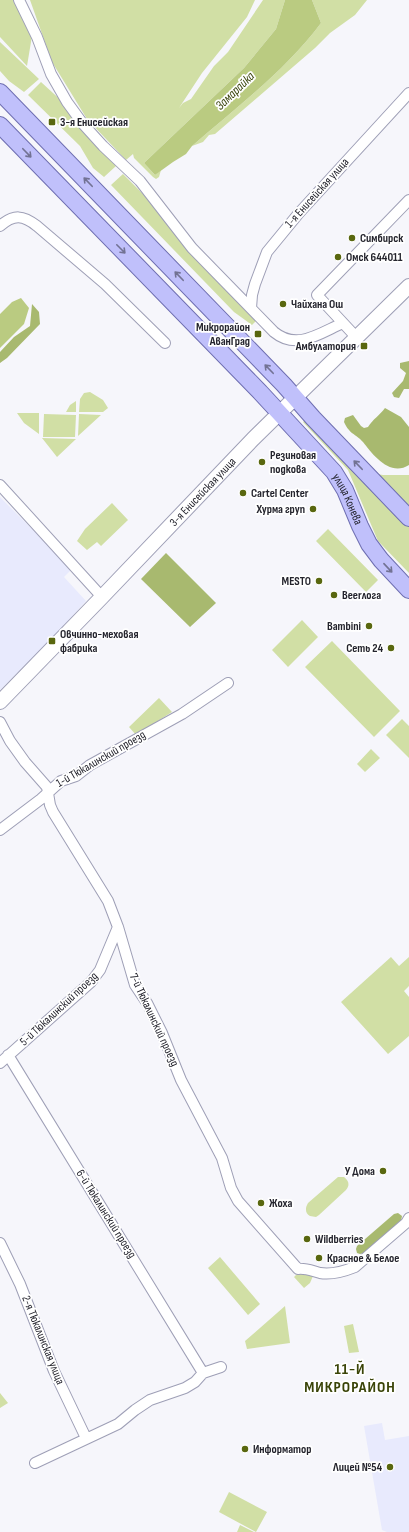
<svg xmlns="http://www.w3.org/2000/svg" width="409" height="1532" viewBox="0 0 409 1532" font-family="'Sofia Sans Condensed',sans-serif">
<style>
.built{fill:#e8eafd}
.green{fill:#d1dfa5}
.forest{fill:#a8b96f}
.water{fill:#bacb81}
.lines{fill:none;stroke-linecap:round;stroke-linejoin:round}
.street-casing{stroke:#9e9fb6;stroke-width:12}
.secondary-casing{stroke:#9e9fb6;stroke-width:16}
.primary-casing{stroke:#6e6eb1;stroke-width:18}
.street{stroke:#fff;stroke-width:10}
.secondary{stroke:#fff;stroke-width:14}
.primary{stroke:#c0c0fb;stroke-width:16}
.oneway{stroke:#727294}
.poi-dot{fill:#59670f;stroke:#fff;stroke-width:1.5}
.labels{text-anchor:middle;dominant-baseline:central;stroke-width:3.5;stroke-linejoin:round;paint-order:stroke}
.poi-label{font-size:12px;font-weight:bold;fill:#24242d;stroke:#fff;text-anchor:start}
.street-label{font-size:12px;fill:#24242d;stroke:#fff}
.water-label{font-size:13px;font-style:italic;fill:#3b450e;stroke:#fff}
.district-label{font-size:16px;font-weight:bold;letter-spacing:1px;fill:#3a4408;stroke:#fff}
</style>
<rect width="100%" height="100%" fill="#f6f6fb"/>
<path class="built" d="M0 497 72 569 64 577 86 601 55 635 0 690Z
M382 1423 385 1440 409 1436V1532H387L382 1530 364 1426Z"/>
<path class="green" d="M0 0H13L32 36 27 66 0 37Z
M30 0H255L247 17 202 73 179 108 183 103 191 99 214 66 228 52 263 0H285L276 29 244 68 144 163 155 175 161 170 159 177 156 179 153 177 134 158 133 154 126 160 87 119 52 62Z
M312 0H367L355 15 330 33 315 48 215 134 209 135 203 142 192 146C237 107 285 71 321 23Z
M0 42 39 79 24 92 9 81 0 71Z
M41 82 65 104 84 133 116 166 104 177 93 168 80 146 28 95Z
M123 174 146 197 257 320 252 325 234 312 111 185Z
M90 392 103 400 108 408 103 412H79L80 399 84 393Z
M76 401V412H66L70 405Z
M17 413H39V434L24 423Z
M44 414 76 415 75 437H43Z
M79 414 101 415 78 436Z
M306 419 409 525V573L378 541 348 470 303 422Z
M42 438 76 439 57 457Z
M377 474 383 475H409V507Z
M112 503 128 520 101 546 97 542 87 550 77 541 85 529Z
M328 529 378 580 366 592 316 541Z
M302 620 318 637 288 667 272 650Z
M332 641 400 711 374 737 305 667Z
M159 698 172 712 136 735 129 727Z
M402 719 409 726V758L386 735Z
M371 749 380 758 365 772 357 764Z
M391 957 399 966 409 957V986L404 991 409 997V1036L388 1054 341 1002Z
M338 1177H344C349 1181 350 1185 346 1190L319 1215 316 1217 310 1216C305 1213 305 1208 308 1203Z
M220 1257 260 1304 248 1315 208 1268Z
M300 1271 313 1276 310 1283 304 1288 294 1277Z
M285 1306 290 1343 247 1349 245 1341Z
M353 1324 359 1352 349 1353 344 1326Z
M0 1393 8 1403 0 1408Z
M229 1492 267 1512 256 1532 219 1512Z
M240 1525 254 1532H237Z"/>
<path class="forest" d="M32 304 39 312 40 324 7 358 0 363V352L14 337 30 326Z
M409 361V389H404L399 398 394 397 392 393 403 381 406 373 400 368V363Z
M385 408 401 417 409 427V465C390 477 373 455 363 442 355 433 350 435 344 422L345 418 353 415 361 426 364 428 368 427C373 419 380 415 385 408Z
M166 553 216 603 190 627 141 579Z
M398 1213 402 1216 401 1221 364 1253 360 1254 357 1253 356 1249 357 1246 394 1214Z"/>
<path class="water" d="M285 0H312L321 23C285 71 237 107 192 146L186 154 173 162 155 175 144 163 244 68 276 29Z
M21 298 29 308 24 324 0 348V314L12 302Z"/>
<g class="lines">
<g class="street-casing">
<path id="street" d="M19 0 37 37 51 74 67 102 83 124 103 146 140 181 192 248 274 332C297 351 320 333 343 323
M0 226C14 214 23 215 37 226L105 284 165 343
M251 308 252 295 255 284 267 252 299 213 409 93
M357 338 317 295 409 200
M0 485 102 597
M0 722 10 741 25 762 47 787 50 805 53 812 108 901 118 927 135 985 147 1003 162 1033 181 1080 222 1158 231 1188 238 1201 298 1269C306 1268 312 1271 320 1273 331 1275 345 1271 355 1267L406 1223 409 1218
M0 830 41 799 61 781 76 776 90 765 182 714 228 683
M8 1055 203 1373
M0 1063 91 982 100 970 118 927
M0 1243 20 1284 54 1371 86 1438
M35 1463 118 1424 135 1410 150 1400 185 1388 195 1382 203 1373 221 1367"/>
</g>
<g class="secondary-casing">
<g id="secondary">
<path id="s1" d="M0 702 102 597 253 439 409 286"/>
</g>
</g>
<g class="primary-casing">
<g id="primary">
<path d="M0 92 284 385 313 418 409 518"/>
<path id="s2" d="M0 125 260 392 334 472 345 490 360 526 369 544 381 560 409 590"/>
</g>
</g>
<use href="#street" class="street"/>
<use href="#secondary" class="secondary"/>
<use href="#primary" class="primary"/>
</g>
<defs><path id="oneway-shaft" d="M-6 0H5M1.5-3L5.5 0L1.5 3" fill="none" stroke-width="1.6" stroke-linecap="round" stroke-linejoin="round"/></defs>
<g class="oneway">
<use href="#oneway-shaft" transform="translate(27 153) rotate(46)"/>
<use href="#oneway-shaft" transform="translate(88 182) rotate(-134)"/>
<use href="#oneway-shaft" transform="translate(121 249) rotate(45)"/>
<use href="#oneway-shaft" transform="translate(179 276) rotate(-134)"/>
<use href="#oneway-shaft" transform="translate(269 369) rotate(-134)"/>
<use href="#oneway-shaft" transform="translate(358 465) rotate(-134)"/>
<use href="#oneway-shaft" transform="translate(388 568) rotate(47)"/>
</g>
<g class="poi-dot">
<rect x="48" y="118" width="8" height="8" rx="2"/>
<circle cx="352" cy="238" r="4"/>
<circle cx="338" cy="257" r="4"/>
<circle cx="283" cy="304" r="4"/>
<rect x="254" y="330" width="8" height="8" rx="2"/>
<rect x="360" y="342" width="8" height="8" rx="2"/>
<circle cx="262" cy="462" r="4"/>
<circle cx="243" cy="493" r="4"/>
<circle cx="313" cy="509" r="4"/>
<circle cx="319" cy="581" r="4"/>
<circle cx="334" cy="595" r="4"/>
<circle cx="369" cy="626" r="4"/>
<rect x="48" y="637" width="8" height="8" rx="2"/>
<circle cx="391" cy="648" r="4"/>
<circle cx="383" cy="1171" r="4"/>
<circle cx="261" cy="1203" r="4"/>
<circle cx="307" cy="1239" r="4"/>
<circle cx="319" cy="1258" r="4"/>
<circle cx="245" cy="1449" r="4"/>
<circle cx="390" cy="1467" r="4"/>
</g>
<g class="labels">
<g class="poi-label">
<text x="60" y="122">3-я Енисейская</text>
<text x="360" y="238">Симбирск</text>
<text x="346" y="257">Омск 644011</text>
<text x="291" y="304">Чайхана Ош</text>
<text x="250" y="327" text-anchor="end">Микрорайон<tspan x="250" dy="14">АванГрад</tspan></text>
<text x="356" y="346" text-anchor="end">Амбулатория</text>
<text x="270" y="455">Резиновая<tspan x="270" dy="14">подкова</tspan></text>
<text x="251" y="493">Cartel Center</text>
<text x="305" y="509" text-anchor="end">Хурма груп</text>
<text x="311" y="581" text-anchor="end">MESTO</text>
<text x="342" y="595">Beerлога</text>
<text x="361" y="626" text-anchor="end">Bambini</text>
<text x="60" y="634">Овчинно-меховая<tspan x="60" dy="14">фабрика</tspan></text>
<text x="383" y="648" text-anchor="end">Сеть 24</text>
<text x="375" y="1171" text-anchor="end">У Дома</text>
<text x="269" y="1203">Жоха</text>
<text x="315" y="1239">Wildberries</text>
<text x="327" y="1258">Красное &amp; Белое</text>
<text x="253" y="1449">Информатор</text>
<text x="382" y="1467" text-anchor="end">Лицей №54</text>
</g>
<g class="street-label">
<text transform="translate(317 193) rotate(-48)">1-я Енисейская улица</text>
<text stroke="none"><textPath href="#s1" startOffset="292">3-я Енисейская улица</textPath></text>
<text stroke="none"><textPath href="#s2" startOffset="512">улица Конева</textPath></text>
<text transform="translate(101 759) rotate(-30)">1-й Тюкалинский проезд</text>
<text transform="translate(59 1009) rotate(-43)">5-й Тюкалинский проезд</text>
<text transform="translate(154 1020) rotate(65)">7-й Тюкалинский проезд</text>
<text transform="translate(106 1214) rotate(58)">6-й Тюкалинский проезд</text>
<text transform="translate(43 1340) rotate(68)">2-я Тюкалинская улица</text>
</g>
<g class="water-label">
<text transform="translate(235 91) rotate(-44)">Замарайка</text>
</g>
<g class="district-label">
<text x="350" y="1369">11-Й<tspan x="350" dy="18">МИКРОРАЙОН</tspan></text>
</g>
</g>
</svg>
